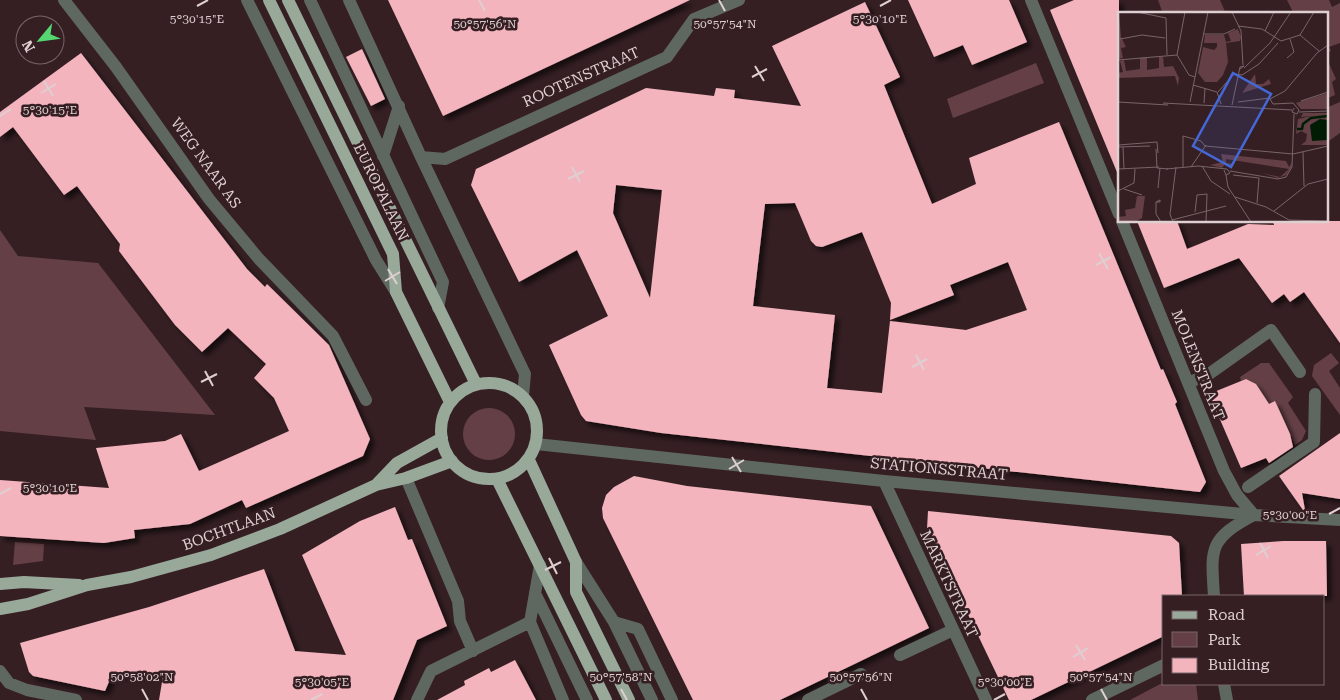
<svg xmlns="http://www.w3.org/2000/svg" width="1340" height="700" viewBox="0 0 1340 700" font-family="'Roboto Serif',serif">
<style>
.green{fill:#644046}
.building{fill:#f3b4be;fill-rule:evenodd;filter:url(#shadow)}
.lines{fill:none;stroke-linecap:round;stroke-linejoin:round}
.minor{stroke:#5f6860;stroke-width:12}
.major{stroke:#98a99a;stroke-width:12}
.ticks{fill:none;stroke:#decfd1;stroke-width:2}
.labels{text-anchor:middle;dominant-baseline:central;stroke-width:5;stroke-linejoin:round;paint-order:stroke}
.street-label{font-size:15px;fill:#decfd1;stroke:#351f23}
.inset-river{fill:none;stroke:#001c05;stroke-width:2.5}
.inset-road{fill:none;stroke:#796569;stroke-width:1}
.view{fill:#4468d7;fill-opacity:0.15;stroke:#4468d7;stroke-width:2.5}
.inset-edge{fill:none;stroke:#decfd1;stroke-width:2.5}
.ticks-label{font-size:12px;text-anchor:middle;fill:#decfd1;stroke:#351f23;stroke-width:5;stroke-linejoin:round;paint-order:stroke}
</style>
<defs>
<filter id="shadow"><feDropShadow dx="4.5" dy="4.5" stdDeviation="2.5" flood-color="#0009"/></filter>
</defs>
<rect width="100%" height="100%" fill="#351f23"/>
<path class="green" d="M1158 0H1220L1226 14H1163Z
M1287 0H1329L1332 7 1340 3V43L1329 47 1331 51 1326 53V14H1294Z
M1326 57 1336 79 1332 82 1335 95 1326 99Z
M1036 63 1044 83 953 118 947 99Z
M1340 102V133L1326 143V108Z
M0 230 18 256 98 263 215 415 84 407 96 440 0 431Z
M1331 353 1339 363 1329 371 1340 388V415L1312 376 1314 365Z
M1261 363H1269L1293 397 1288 403 1306 431 1302 440 1295 445 1275 402 1269 404 1256 384 1246 379 1241 381 1240 377Z
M463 434a26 26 0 1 1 52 0a26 26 0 1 1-52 0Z
M15 542 44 544 43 561 13 565Z
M1164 682 1196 684 1198 700H1130Z"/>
<path class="building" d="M388 0H690L443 116Z
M908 0H1009L1027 42 972 65 963 45 934 57Z
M1074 0H1119V177L1050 10Z
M865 2 900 77 884 85 932 204 976 184 969 158 1059 122 1161 370 1163 369 1177 402 1175 404 1206 482 1200 492 661 433 586 421 581 415 549 345 608 316 577 250 519 282 471 185 476 169 646 88 714 96 716 88 735 90 734 98 801 106 772 46ZM616 185 662 190 650 298 613 213ZM795 203 811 241 816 246 822 247 862 232 891 303 890 320 954 295 950 285 1008 262 1027 310 966 330 890 321 882 393 827 388 835 315 753 306 765 204Z
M362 49 385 99 371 106 346 57Z
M81 53 247 269 265 287 267 284 329 345 370 439 363 456 246 508 242 500 190 524 134 530 135 538 104 543 0 536V480L109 488 96 448 165 441 181 434 199 471 289 431 274 398 254 378 266 364 228 328 202 352 175 325 119 251 120 244 77 186 64 195 13 127 0 137V112Z
M1137 221H1177L1187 249 1248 224 1274 225 1273 221H1340V343L1304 292 1290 302 1284 294 1272 303 1239 258 1164 288Z
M1246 379 1256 384 1269 404 1275 401 1290 434 1293 447 1269 463 1266 458 1241 468 1209 394Z
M1340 433V499L1302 493 1305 510H1303L1279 476Z
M634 476 687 486 871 506 929 628 780 700H693L603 518 602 508 606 495 614 487Z
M395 507 408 540 412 539 447 626 417 640 393 700H159L163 676 125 673 111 677 105 691 33 676 29 672 20 643 149 607 264 569 295 651 346 655 302 555 360 521Z
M928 511 1171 536 1179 543 1182 596H1164V636L1031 700H1009L927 529Z
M1283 541H1326L1327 596H1244L1241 544Z
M515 660 536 700H437L465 685 464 681 489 668 491 672Z"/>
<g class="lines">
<path class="minor" d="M64 0 116 67 209 199 259 259 333 336 366 400
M247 0 376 260 396 292
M310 0 443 282 438 308
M349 0 421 157 525 374 523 396
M1031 0 1119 214
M383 156 399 106
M421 157 445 159 667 57 694 19 739 0
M1122 221 1224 471 1237 495 1254 515
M1188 383 1209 374 1271 330 1300 372
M536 444 884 481 1254 515 1340 520
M406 478 458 601 460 621 473 651
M884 481 986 700
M1248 487 1314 442 1315 394
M576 562 614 622 652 700
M540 565 530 622 563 700
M535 593 587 700
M1214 596C1211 549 1208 539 1254 515
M614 622 638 629 672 700
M900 655 953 630
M0 671 9 683 27 690 76 700
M1224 684 1227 700
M417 700 431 671 530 622
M808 700 861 674
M1092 700 1164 665"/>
<path class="major" d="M269 0 393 254 396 292 450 402
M288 0 476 384
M441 431a48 48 0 1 1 96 0a48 48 0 1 1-96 0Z
M529 460 576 562V592L629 700
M497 479 606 700
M376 485 397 463 442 438
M0 584 24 582 79 585
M0 609 28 604 87 585 131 577 211 555 280 529 376 485 406 478 452 461"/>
</g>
<path class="ticks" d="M479 0 485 11M719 0 725 11M197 6 208 0M880 6 891 0M755 66 764 81M752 77 767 69M44 81 53 96M41 93 56 84M0 116 11 109M572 167 580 182M568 179 584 171M1099 253 1108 269M1096 265 1111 257M388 269 397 284M385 281 400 272M916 355 924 370M912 367 927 359M205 371 213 386M201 382 217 374M732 457 741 472M729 469 744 460M0 494 11 488M1329 514 1340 508M1260 543 1268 558M1256 555 1271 546M549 558 557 574M545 570 561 562M1076 645 1085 660M1073 657 1088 648M142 689 148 700M621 689 627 700M861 689 867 700M1101 689 1107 700M311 700 322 694M994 700 1005 694"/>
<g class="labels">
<g class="street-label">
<text transform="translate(581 77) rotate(-24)">ROOTENSTRAAT</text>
<text transform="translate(206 163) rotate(54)">WEG NAAR AS</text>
<text transform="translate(381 192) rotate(64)">EUROPALAAN</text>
<text transform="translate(1198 365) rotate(68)">MOLENSTRAAT</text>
<text transform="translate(939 469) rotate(5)">STATIONSSTRAAT</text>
<text transform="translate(229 529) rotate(-20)">BOCHTLAAN</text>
<text transform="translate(949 584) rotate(65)">MARKTSTRAAT</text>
</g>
</g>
<g transform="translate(1118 12)">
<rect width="210" height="210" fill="#351f23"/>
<path d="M1 0 3 25 8 35 3 36 5 46 0 47ZM118 12 123 25 122 29 108 31 110 50 105 63 99 70H87L80 61 85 35 96 38 99 35V31H86L87 23H106L108 30 113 29 110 21 120 17ZM29 45V58L41 56V45H45L46 55 55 54 61 66 60 74 57 64 0 66V61L5 60 2 49 6 48 8 59 22 57V46ZM137 62 138 72H145L151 67 153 72 124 81ZM210 81V97H183L178 91ZM185 101H210V133H183L188 129 189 122 183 119 178 122 180 107 193 104 183 105ZM103 142 168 149 171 155 174 150 173 156 168 163 160 166 144 161 162 165 171 157 108 147V151L115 152 113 156 108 151 104 156 92 153 105 150ZM19 184H27L24 206 17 210H0V205L8 204 7 198 17 196Z" fill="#644046"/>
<path d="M202 107 210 108V128L194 129 192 113Z" fill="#001c05"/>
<path class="inset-river" d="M179 117H184L185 112 193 106 210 104"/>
<path class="inset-road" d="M19 0 48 6 49 43M67 0 59 43 71 63 77 65M114 0 123 19 125 53M120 14 144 17 163 29 182 23 196 0M147 19 156 0M86 22H106L117 17M182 23 201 39M2 27 24 23 47 26M169 46 176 40 172 27M0 48 59 43M126 56 152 31 173 0M75 73 99 80 103 92M100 80 116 62 124 63 141 52 160 31M183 89 210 80M0 90 50 93M72 90 90 0M120 90 152 86M45 91 174 98M86 91 87 76M114 93 122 55 126 54 122 57M176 96 174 100 179 102 181 98 175 91 155 92 152 87 167 79 199 41 210 33M181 100 210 99M0 133 39 130 40 141M87 134 175 142 210 134M0 135 32 134M5 135 6 157M38 137 39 156 50 157M185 140 186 174M84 154 93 169 112 182M65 155V124L83 129 87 134M73 155 88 133M0 157 41 155M48 157 80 154 109 157 112 161 108 163 106 158M112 159 160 167 168 165 174 155 176 102M108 163 110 175 133 210M115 163 141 166 139 191M40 176 42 156M6 177 24 183M0 179 16 171 17 157M117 185 148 195 171 208 210 209M38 190 42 188V190H38V202L43 210M156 199 190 172 210 167M77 200 79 183 89 182 88 210M54 208 108 194M55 210 52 202 58 155"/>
<path class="view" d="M115 61 153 82 113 155 75 134Z"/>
<rect width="210" height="210" class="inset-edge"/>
</g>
<g class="ticks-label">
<text x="197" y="23">5°30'15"E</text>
<text x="880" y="23">5°30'10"E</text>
<text x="485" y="28">50°57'56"N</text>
<text x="725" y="28">50°57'54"N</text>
<text x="50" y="114">5°30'15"E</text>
<text x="50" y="492">5°30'10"E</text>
<text x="1290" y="519">5°30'00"E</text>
<text x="142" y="681">50°58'02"N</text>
<text x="621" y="681">50°57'58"N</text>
<text x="861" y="681">50°57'56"N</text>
<text x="1101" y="681">50°57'54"N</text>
<text x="322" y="686">5°30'05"E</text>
<text x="1005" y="686">5°30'00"E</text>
</g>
<rect x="1162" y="595" width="162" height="90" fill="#351f23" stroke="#796569"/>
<rect x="1172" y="611" width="25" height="8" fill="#98a99a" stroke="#796569"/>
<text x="1208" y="620" font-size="15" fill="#decfd1">Road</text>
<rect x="1172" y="632" width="25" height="15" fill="#644046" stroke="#796569"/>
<text x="1208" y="645" font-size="15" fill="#decfd1">Park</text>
<rect x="1172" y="658" width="25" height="15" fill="#f3b4be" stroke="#796569"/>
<text x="1208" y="670" font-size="15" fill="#decfd1">Building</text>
<g transform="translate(40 40) rotate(241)"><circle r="24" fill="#351f23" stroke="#796569"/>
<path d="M0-4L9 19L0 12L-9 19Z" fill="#56d671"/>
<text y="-8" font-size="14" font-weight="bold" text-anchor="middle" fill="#decfd1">N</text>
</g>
</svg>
